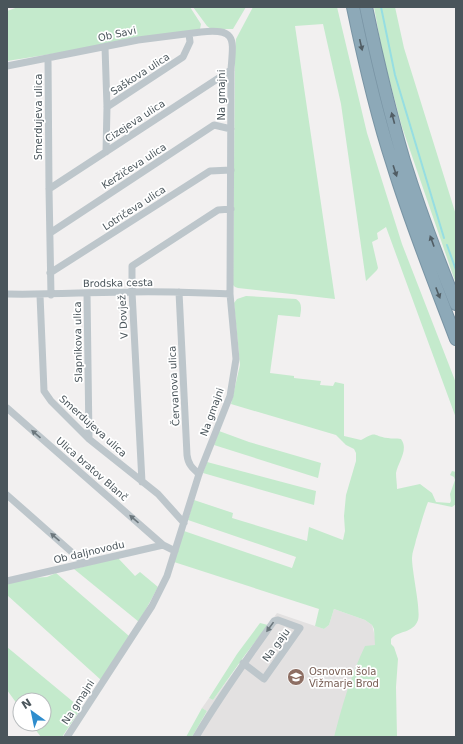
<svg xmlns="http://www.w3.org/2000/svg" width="463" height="744" viewBox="0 0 463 744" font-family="'DejaVu Sans',sans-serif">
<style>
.education{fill:#e3e1e1}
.green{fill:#c4eacc}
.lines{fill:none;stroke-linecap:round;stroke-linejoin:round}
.stream{stroke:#96dee2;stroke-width:2}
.highway-casing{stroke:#7994a4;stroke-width:14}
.street{stroke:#bdc6cb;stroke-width:7}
.highway{stroke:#8da9b8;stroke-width:12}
.oneway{fill:#515d64}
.oneway2{fill:#6c777d}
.labels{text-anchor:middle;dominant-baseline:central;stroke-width:3.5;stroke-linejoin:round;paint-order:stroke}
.street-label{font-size:10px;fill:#4a555b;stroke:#fff}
.education-label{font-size:10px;fill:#785e54;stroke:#fff;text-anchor:start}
</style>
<rect width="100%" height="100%" fill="#f2f0f0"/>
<path class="education" d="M334 609 365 620 372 625 375 637V645L339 737H192L207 711 202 708 209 698 213 700 277 613 324 629 329 625Z"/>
<path class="green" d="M18 7H190L201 24 200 29 197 31 7 61V11Z
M193 7H246L233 29H211L207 26Z
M253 7H337L367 133 402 244 456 383V418L386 227 377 233 378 239 372 242 378 268 377 270 366 281 341 104 323 24 295 26 335 299 238 288 235 287 233 285 235 52 236 39Z
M374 7H395L404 48 456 215V284L402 127 383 56Z
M246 296 296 299C303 303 301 310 300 317L278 315 270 373 294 376V378L321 381 320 385 333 386 335 382 344 384V436L361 440C378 430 372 436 388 438 392 439 396 438 401 439 409 450 398 462 396 473 396 478 397 484 397 489L420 484 432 493 436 502 450 503 451 501 450 494 455 480 454 477 450 475 452 471 456 472V504L452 507 428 502C423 515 420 527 416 540 415 546 412 552 412 558 412 572 421 610 418 620 413 634 398 630 391 639V644L394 647 398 659 396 687 397 737H334C342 706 351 675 365 646L375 645 374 629 372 625 365 620 334 609 329 625 324 629 315 626 319 609 174 562 184 531 292 568 296 557 188 520 194 500 233 513 232 518 307 541 309 527 343 540 345 531 344 516 346 495 356 461V453L354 449 346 445 336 435 231 404 240 365 234 303 237 299Z
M219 431 249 442 321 463 318 478 214 445Z
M207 462 316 491 314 505 203 473Z
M118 558 135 576 140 572 158 587 139 622 74 569Z
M56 573 129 636 101 680 7 595V584L31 578 47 577Z
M260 623 268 625 245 655 213 700 209 698 237 654Z
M7 647 77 705 82 707 62 737H41L31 724H44V700H20V708L7 690Z
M202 708 207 711 192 737H186Z"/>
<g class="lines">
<path class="stream" d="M381 7 395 75 444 238
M447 245 456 270"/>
<g class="highway-casing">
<path id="highway" d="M353 7C364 60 376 113 393 165 411 224 434 281 456 339
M366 7C377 59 389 110 404 161 419 209 437 257 456 304"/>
</g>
<path class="street" d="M105 47 107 107 106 152
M48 58 49 189 51 295
M7 66 138 40 201 32C238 28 233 40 231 70L230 294 236 359 230 396 199 474 167 576 152 606 67 737
M107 107 183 57 190 42 189 34
M49 189 231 70
M50 233 214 125 231 129
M50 273 210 171 231 170
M179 292 187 455C188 464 192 468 199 474
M87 293 89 439
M7 294C49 295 90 292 132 292 165 291 197 293 230 294
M40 295 44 391 51 401 89 439 158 494 184 523
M7 408 163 545 175 551
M142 482 132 292V266L218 210 231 209
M7 495 84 563
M7 581 163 545
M196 737C220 696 247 659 274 621L278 620 300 628 264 679 243 663"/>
<use href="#highway" class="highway"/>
</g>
<defs><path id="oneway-solid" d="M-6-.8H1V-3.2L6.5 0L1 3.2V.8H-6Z"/></defs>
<g class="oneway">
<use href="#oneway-solid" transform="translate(361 45) rotate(77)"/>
<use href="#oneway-solid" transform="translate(393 118) rotate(-105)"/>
<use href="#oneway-solid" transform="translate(395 171) rotate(72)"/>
<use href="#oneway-solid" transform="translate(432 241) rotate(-110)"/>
<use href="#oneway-solid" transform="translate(438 293) rotate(69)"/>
</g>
<g class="oneway2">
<use href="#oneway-solid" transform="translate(36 434) rotate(-139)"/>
<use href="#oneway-solid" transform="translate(134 519) rotate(-139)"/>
<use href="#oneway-solid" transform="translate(55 537) rotate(-139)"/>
<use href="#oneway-solid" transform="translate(270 627) rotate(126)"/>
</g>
<defs>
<g id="school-disc" transform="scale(0.9)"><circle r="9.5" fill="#8d6e63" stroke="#fff"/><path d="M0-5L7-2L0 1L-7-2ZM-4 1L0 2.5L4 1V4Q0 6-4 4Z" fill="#fff"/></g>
</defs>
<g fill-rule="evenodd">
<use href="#school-disc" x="296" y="677"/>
</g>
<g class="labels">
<g class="street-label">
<text transform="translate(117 34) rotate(-12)">Ob Savi</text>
<text transform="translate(140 74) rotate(-33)">Saškova ulica</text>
<text transform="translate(221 95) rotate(-90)">Na gmajni</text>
<text transform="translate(38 117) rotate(-90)">Smerdujeva ulica</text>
<text transform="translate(135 121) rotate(-33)">Cizejeva ulica</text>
<text transform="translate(134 166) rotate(-33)">Keržičeva ulica</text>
<text transform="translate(134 208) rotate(-33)">Lotričeva ulica</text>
<text transform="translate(118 283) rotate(-1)">Brodska cesta</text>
<text transform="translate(123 317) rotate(-93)">V Dovjež</text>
<text transform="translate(78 342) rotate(-91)">Slapnikova ulica</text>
<text transform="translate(174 386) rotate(-93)">Červanova ulica</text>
<text transform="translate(212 412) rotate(-70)">Na gmajni</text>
<text transform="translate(93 426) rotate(42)">Smerdujeva ulica</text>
<text transform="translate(92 469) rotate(41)">Ulica bratov Blanč</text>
<text transform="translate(89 552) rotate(-13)">Ob daljnovodu</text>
<text transform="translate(276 645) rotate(-54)">Na gaju</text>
<text transform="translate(78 702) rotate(-57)">Na gmajni</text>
</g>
<g class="education-label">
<text x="309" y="671">Osnovna šola<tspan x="309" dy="12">Vižmarje Brod</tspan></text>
</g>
</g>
<rect width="463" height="744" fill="none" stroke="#4a555b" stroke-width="16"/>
<g transform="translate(32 712) rotate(327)"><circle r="19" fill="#ffffff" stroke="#b7bbbd"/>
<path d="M0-3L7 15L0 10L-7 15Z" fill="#2f8dcd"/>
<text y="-6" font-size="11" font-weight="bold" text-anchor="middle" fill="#4a555b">N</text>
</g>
</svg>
